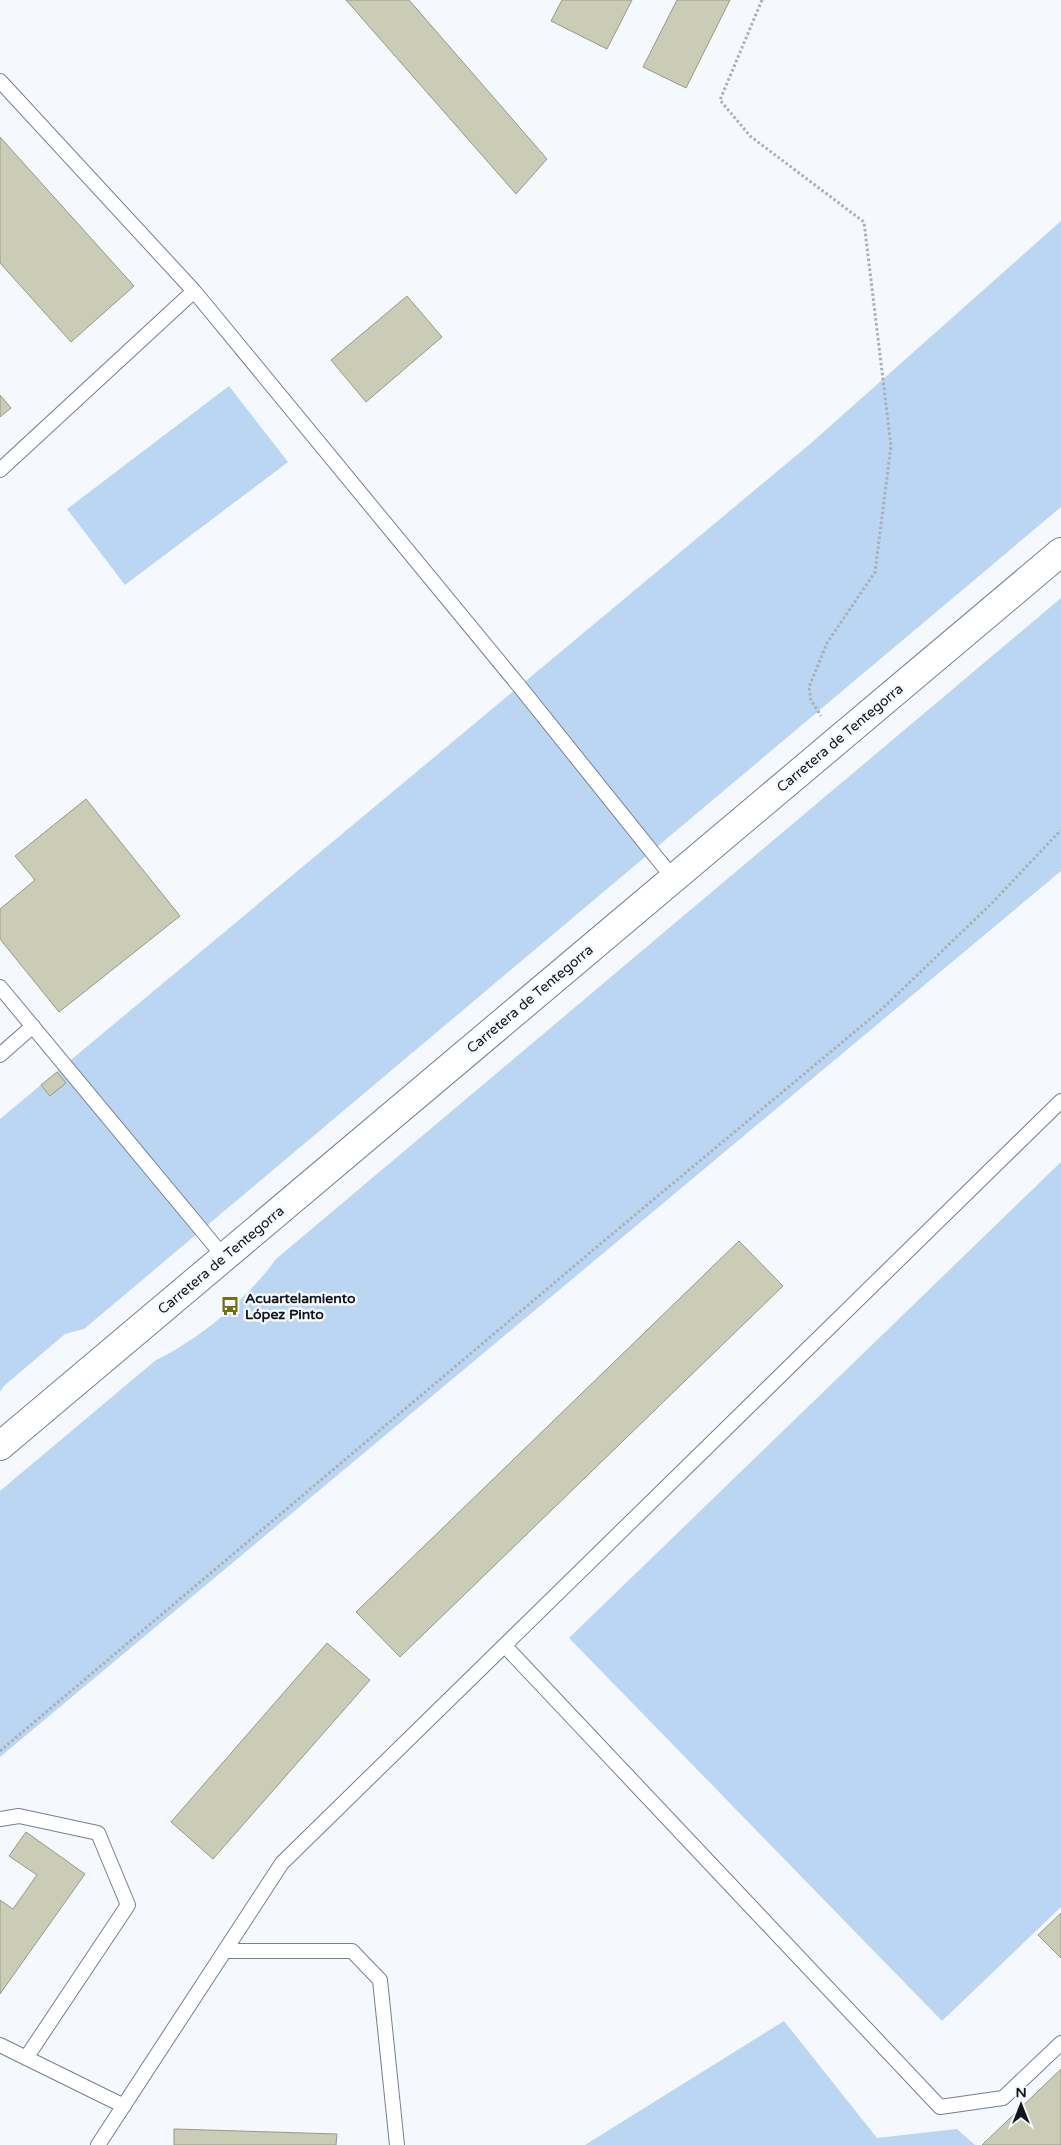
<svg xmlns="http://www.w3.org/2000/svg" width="1061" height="2145" viewBox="0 0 1061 2145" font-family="'Varela Round',sans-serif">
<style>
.green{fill:#bbd6f2}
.building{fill:#cbccb6;stroke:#999985}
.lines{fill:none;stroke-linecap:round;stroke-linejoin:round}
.service-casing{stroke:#738191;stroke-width:16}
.secondary-casing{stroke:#738191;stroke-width:30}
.path{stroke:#abafb3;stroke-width:3;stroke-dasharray:2.5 2.5;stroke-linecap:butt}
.service{stroke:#fff;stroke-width:14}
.secondary{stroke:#fff;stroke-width:28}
.labels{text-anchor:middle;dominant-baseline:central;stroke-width:5;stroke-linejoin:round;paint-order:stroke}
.street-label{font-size:14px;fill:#0f151a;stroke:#f5f8fc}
.poi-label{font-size:14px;font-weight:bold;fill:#0f151a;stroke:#f5f8fc;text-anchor:start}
</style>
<rect width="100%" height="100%" fill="#f5f8fc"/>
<path class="green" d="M1061 221V507L84 1329 65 1334 4 1386 0 1392V1119L810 444Z
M229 386 288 462 125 585 67 509Z
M1061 598V871L0 1757V1491L156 1360C200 1339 247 1299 276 1259Z
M1061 1162V1907L942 2021 569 1638Z
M784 2021 877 2138 957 2129 975 2145H585Z"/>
<path class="building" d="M346 0H409L547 159 516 194Z
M562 0H632L607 49 551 21Z
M677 0H730L686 88 643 67Z
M0 137 134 286 71 342 0 263Z
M407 296 442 337 366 402 331 360Z
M0 395 11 408 0 417Z
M86 799 180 916 59 1012 0 939V909L35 880 15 856Z
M57 1072 66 1083 50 1096 41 1085Z
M739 1241 783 1286 400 1657 356 1612Z
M327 1643 370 1680 213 1859 171 1822Z
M26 1832 85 1874 0 1994V1900L13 1909 37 1875 9 1856Z
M1061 1913V1958L1038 1935Z
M1061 2069V2145H982Z
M174 2129 337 2134 336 2145H174Z"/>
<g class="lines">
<g class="service-casing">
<path id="service" d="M0 81 194 291 520 687 673 878
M0 470 194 291
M0 987 224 1257
M0 1055 33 1026
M505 1646 940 2107 1003 2098 1061 2043
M0 1819 19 1816 98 1833 128 1905 26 2058
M225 1951H352L380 1980 397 2145
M0 2045 124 2106
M98 2145 282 1863 1061 1101"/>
</g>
<g class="secondary-casing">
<path id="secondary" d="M0 1446 1061 552"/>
</g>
<path class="path" d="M762 0 720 100 750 136 864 222 891 446 875 572 827 643 809 687 811 700 821 716
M0 1751 611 1235 882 1009 993 902 1061 830"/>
<use href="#service" class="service"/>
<use href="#secondary" class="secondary"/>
</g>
<defs>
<g id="bus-bare" transform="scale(1.5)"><path d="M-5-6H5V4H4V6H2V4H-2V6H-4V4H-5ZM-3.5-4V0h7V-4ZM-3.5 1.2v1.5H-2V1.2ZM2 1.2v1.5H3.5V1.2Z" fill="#717013" stroke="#f5f8fc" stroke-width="2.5" paint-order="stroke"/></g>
</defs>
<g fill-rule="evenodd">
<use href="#bus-bare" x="230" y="1306"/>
</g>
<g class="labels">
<g class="street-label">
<text transform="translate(840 738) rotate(-40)">Carretera de Tentegorra</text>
<text transform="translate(530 999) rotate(-40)">Carretera de Tentegorra</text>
<text transform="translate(221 1260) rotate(-40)">Carretera de Tentegorra</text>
</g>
<g class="poi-label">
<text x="245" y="1298">Acuartelamiento<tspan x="245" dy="16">López Pinto</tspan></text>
</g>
</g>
<g transform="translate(1021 2105)" stroke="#f5f8fc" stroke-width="4" paint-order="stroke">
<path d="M0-4L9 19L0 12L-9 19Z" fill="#0f151a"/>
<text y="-8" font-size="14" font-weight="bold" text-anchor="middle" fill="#0f151a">N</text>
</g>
</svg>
